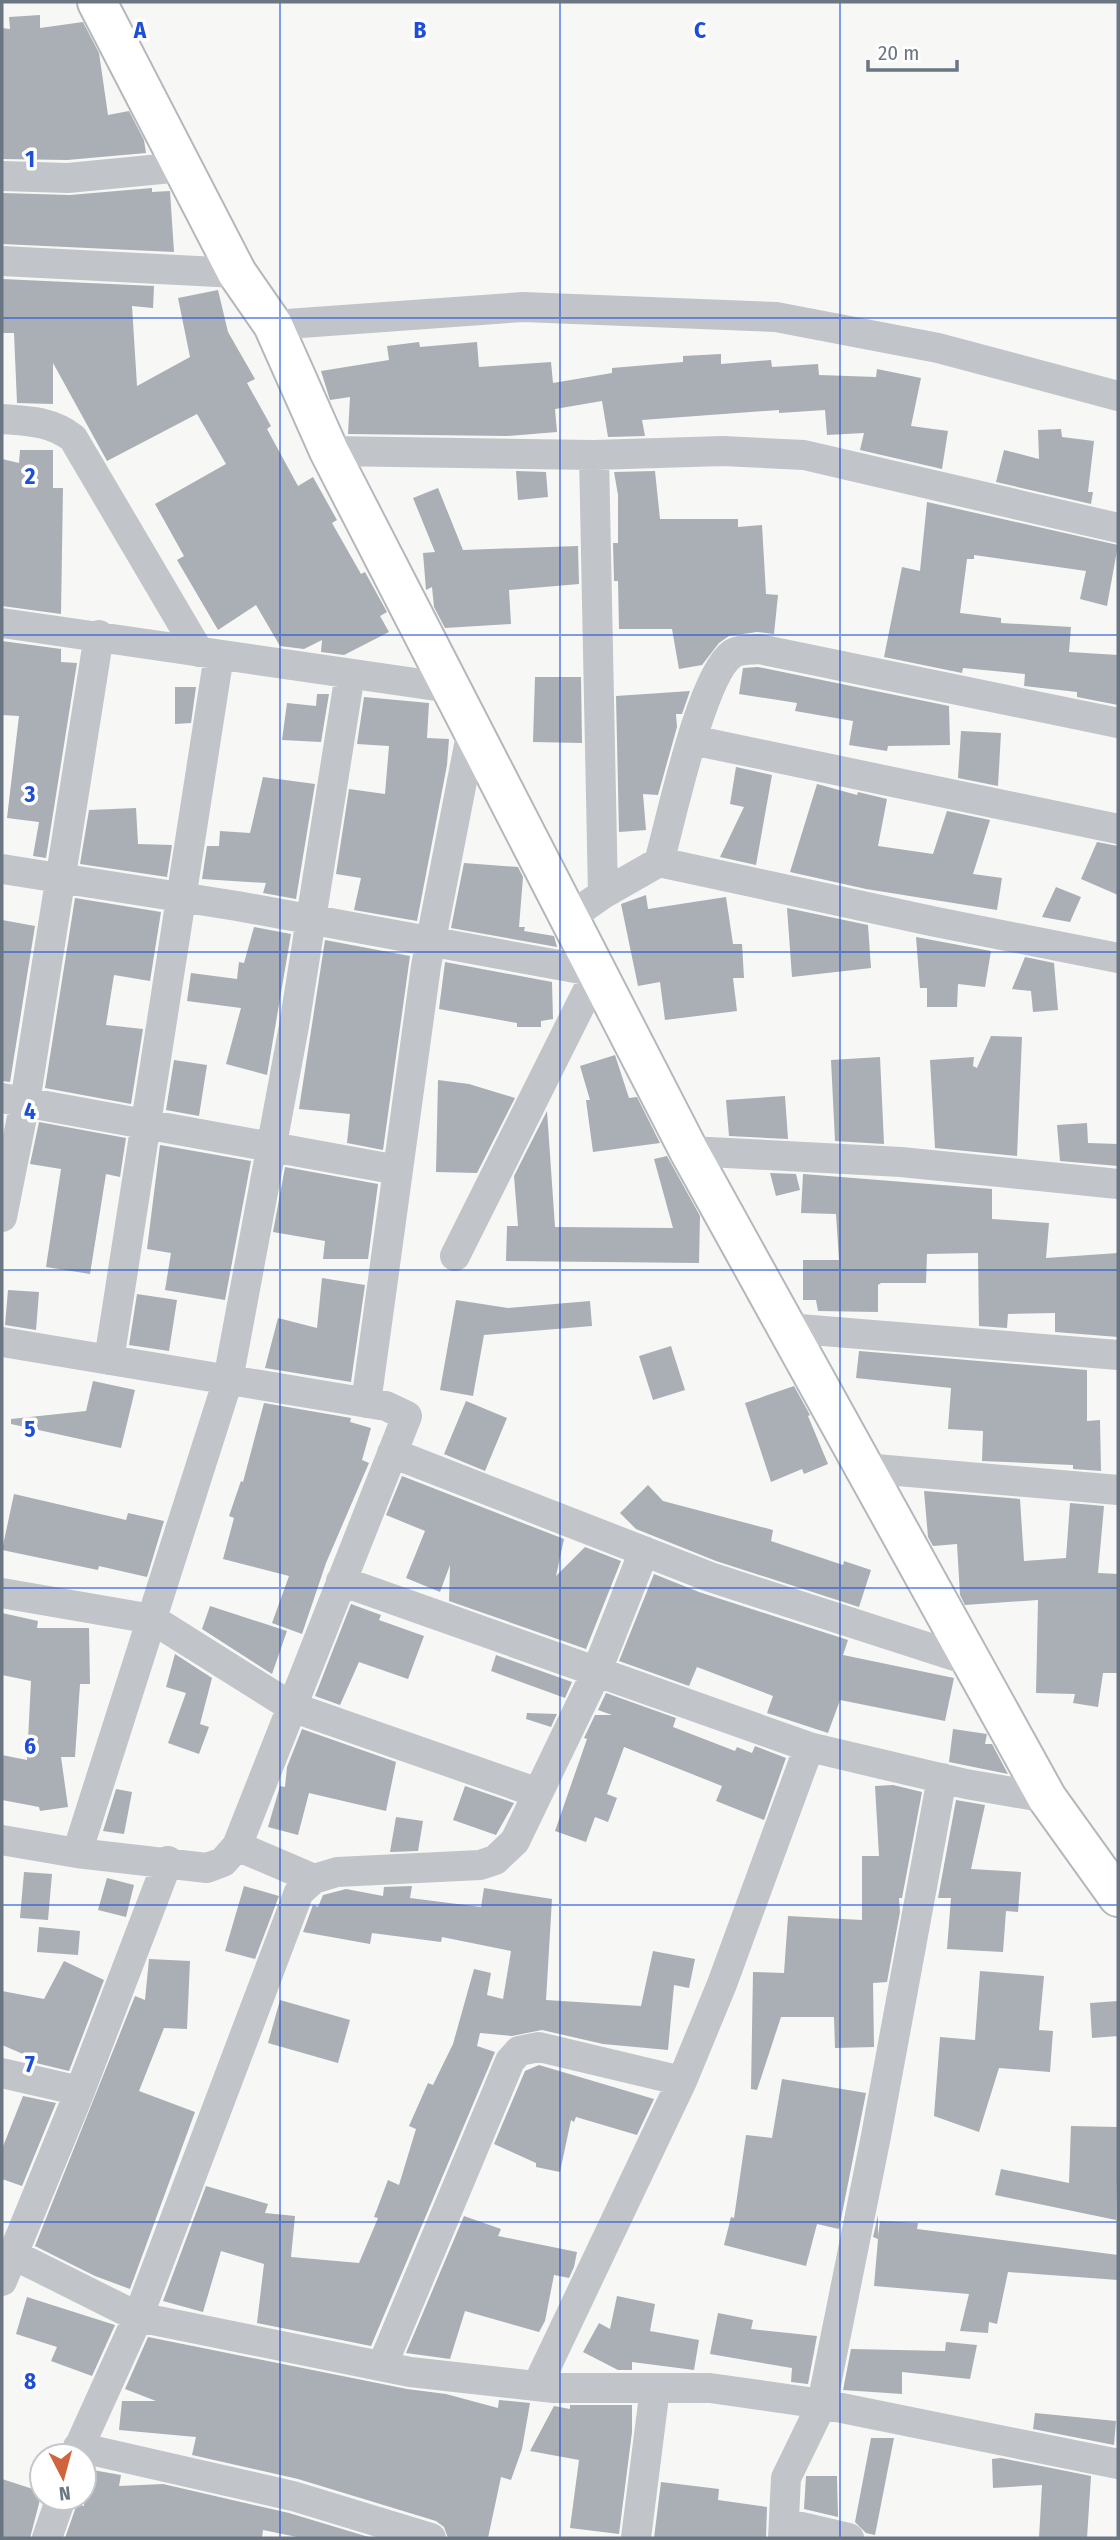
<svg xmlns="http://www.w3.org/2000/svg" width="1120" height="2540" viewBox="0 0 1120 2540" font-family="'Fira Sans Condensed',sans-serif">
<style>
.building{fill:#a9afb4}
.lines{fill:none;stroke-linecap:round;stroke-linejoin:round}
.secondary-casing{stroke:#b4b8bc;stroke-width:42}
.minor{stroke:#c1c4c8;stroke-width:30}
.secondary{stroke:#fff;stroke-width:38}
.grid{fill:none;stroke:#1d4ed8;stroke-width:2;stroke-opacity:0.55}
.grid-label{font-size:23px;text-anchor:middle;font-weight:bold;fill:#1d4ed8;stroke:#fff;stroke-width:7;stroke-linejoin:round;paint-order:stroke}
</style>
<rect width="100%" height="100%" fill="#f7f7f5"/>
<path class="building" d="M40 15V28L83 22 99 53 108 115 129 111 144 140 146 153 67 160 2 159V28L10 29 9 17Z
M152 188V192L170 191 174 252 2 244V193L70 195Z
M2 279 154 286 153 308 132 306 137 386 190 357 178 298 218 290 228 332 255 379 247 383 271 426 267 429 298 486 313 477 337 520 332 523 361 574 365 572 387 612 380 616 389 632 344 655 321 652 322 640 304 649 280 646 256 605 218 630 177 560 184 556 155 504 226 464 197 414 107 461 53 363V404L17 403 14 333H2Z
M419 342 420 347 477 342 479 367 551 362 553 383 612 373V368L683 362V356L721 354V364L771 360 772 367 818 364 819 375 876 377 877 369 921 378 911 426 948 431 942 469 860 450 864 433 827 435 825 410 779 413V410L642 420 645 436 608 437 602 401 555 409 557 432 507 436 348 434 350 397 330 400 321 371 389 360 387 346Z
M1061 429 1062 437 1094 441 1088 492H1093L1091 504 996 482 1004 450 1039 459 1038 430Z
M20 450H53V488H63L61 614 2 606V459L19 463Z
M516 471 546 472 548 497 518 500Z
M655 471 660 519H738V527L762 525 766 594 778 595 774 634 757 632 729 636 719 643 702 665 679 669 672 629H619L618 581H614L613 543H618V495L614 472Z
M438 488 463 550 578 546 579 584 509 590 511 624 445 628 434 607 432 587 426 590 423 553 435 552 413 498Z
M927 502 1118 545 1107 606 1080 599 1086 571 974 555V559H967L960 613 1001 618V623L1071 627 1069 652 1118 655V705L1077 697V692L1024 686 1025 674 963 668 962 673 884 657 902 567 920 571Z
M2 641 61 649V662L77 663 46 858 33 856 39 822 7 818 19 716 2 715Z
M758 667 949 706 950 745 888 746 887 751 849 745 853 721 795 711 797 703 739 694 743 668Z
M535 677H581L582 743 533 742Z
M175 687H196L191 723 175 724Z
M690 691 682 714H676L677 727 658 795 643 794 646 830 619 832 616 696Z
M317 694H329L321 742 282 740 287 703 316 706Z
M364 697 429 703 427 738 449 739 447 765 417 921 354 910 361 878 336 874 349 789 385 794 389 746 357 744Z
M961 731 1001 733 998 786 958 778Z
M736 767 772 775 756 865 720 857 744 807 730 804Z
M263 777 315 784 296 899 263 893 266 883 202 879 207 846H219L220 831 250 833Z
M817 784 857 795 858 792 887 799 878 846 933 854 947 811 990 820 973 874 1002 878 997 910 866 889 790 872Z
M136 808 138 844 172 845 167 877 80 864 89 810Z
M1097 842 1118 846V895L1081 879Z
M464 863 518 867 523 877 519 927H525L524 931 554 936 557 947 451 928Z
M1056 887 1081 897 1070 922 1042 917Z
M646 895 648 909 726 897 733 944H742L744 978H733L737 1011 665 1020 660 982 638 986 621 904Z
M75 898 161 912 150 981 114 975 106 1025 143 1029 131 1104 45 1088Z
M787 908 868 925 871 968 792 977Z
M2 920 35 926 10 1082 2 1081Z
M254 927 291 934 267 1075 226 1064 241 1008 187 1001 191 973 237 979 239 962 244 963Z
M916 937 991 951 985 987 958 984 957 1007H927V988H920Z
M325 940 410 956 383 1150 347 1143 350 1114 299 1109Z
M1025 957 1054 963 1058 1010 1033 1012 1031 991 1012 989Z
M445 962 552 982 553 1019 541 1021V1027H517V1023L439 1009Z
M991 1036 1022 1037 1017 1156 935 1148 930 1060 974 1057 973 1066 977 1068Z
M615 1055 629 1098 637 1097 660 1143 593 1152 586 1100H590L580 1066Z
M880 1057 884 1144 835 1141 831 1060Z
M174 1060 207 1065 199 1116 166 1110Z
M438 1080 469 1084 515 1098 477 1173 436 1172Z
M785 1096 788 1139 729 1136 726 1100Z
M547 1111 555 1227 673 1228 654 1159 667 1156 700 1216 699 1263 506 1261 507 1226H518L514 1176Z
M39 1122 126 1138 120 1177 106 1174 90 1274 46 1267 61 1169 30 1164Z
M1087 1123 1088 1143 1118 1144V1166L1060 1161 1057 1125Z
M160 1145 251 1161 225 1300 165 1290 171 1253 147 1249Z
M285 1167 378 1184 368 1259H323L325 1241 273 1232Z
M770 1173 796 1174 800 1190 776 1196Z
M803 1174 992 1189V1219L1049 1223 1046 1258 1118 1253V1337L1055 1332V1313L1008 1314 1007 1328 979 1326 978 1253 927 1254 926 1283H881L878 1285V1312L818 1311 816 1300H803V1260H839L836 1214 801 1213Z
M322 1278 365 1285 351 1382 265 1368 278 1318 317 1328Z
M8 1290 39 1292 36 1330 5 1325Z
M137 1294 177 1300 169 1351 129 1345Z
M456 1300 508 1308 590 1301 592 1326 484 1335 473 1396 440 1390Z
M671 1346 685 1390 653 1400 639 1356Z
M859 1351 1087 1370V1421L1100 1420 1101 1471 1073 1469V1465L982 1461 983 1431 948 1429 951 1388 856 1378Z
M93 1381 135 1390 121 1448 11 1424V1419L86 1411Z
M794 1386 810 1415 808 1416 828 1464 804 1474 802 1469 771 1482 745 1403Z
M466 1401 507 1418 485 1471 444 1454Z
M264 1403 351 1418 350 1422 371 1428 362 1460 369 1463 326 1563 302 1634 272 1623 289 1576 223 1559 234 1518 229 1516 241 1481 243 1482Z
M402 1476 564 1539 556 1576 585 1547 621 1561 586 1649 449 1601 450 1565 440 1592 406 1578 425 1531 386 1515Z
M648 1485 663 1501 773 1530 771 1541 843 1565 844 1561 871 1570 859 1607 716 1561 636 1529 620 1513Z
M924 1491 1020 1499 1024 1561 1066 1558 1070 1503 1104 1506 1098 1573 1118 1574V1673H1103L1098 1707 1073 1703 1075 1694 1036 1693 1038 1600 965 1605 960 1595 957 1544 933 1546 928 1537Z
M14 1494 126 1520 128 1513 164 1521 147 1577 99 1566 98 1570 2 1550Z
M654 1574 699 1592 848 1640 843 1655 954 1678 945 1721 840 1700 828 1733 767 1713 773 1696 697 1667 689 1686 619 1661Z
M351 1604 381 1615 379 1620 424 1636 408 1679 359 1662 340 1705 315 1696Z
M210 1606 287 1631 272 1674 202 1629Z
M2 1613 38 1621 37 1628H89L90 1684H80L75 1757H61L68 1807 40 1811 39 1807 2 1800V1755L27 1760 31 1681 2 1675Z
M175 1654 212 1678 200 1724 209 1727 199 1754 168 1743 186 1693 166 1687Z
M496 1655 572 1682 565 1698 491 1671Z
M606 1693 676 1718 673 1727 735 1751 737 1747 752 1753 755 1746 786 1758 764 1820 716 1801 722 1786 624 1747 607 1794 617 1798 608 1822 595 1817 586 1842 555 1831 587 1739 584 1738 595 1715H612L598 1710Z
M527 1713 557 1714 551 1727 526 1719Z
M302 1729 396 1762 386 1811 309 1793 298 1835 268 1827 280 1786 285 1787 287 1767Z
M953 1729 987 1734 985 1744H992L1008 1774 949 1762Z
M893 1785 922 1792 902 1898H899L900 1912 887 1982 873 1983 874 2047 835 2048 834 2017H781L757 2090 751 2089 753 1972 784 1973 788 1916 862 1920V1856H879L875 1786Z
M465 1786 514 1803 496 1835 453 1820Z
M116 1789 132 1792 124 1834 103 1831Z
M956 1800 985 1805 971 1869 1021 1872 1018 1912 1006 1911 1003 1952 947 1949 951 1898H938Z
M396 1817 423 1821 418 1851 390 1852Z
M24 1872 52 1874 48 1920 20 1918Z
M107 1878 134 1885 126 1917 98 1910Z
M244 1886 279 1896 255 1959 225 1951Z
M412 1886 410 1898 481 1907 484 1888 552 1899 546 2000 641 2006 653 1951 695 1959 689 1988 674 1985 668 2050 603 2044 542 2030 512 2036 480 2033 477 2046 495 2052 371 2346 257 2323 264 2264 221 2251 203 2312 163 2301 206 2186 268 2204 265 2213 295 2216 291 2257 359 2263 378 2218 374 2217 388 2180 399 2185 416 2129 409 2126 428 2083 433 2085 453 2044 474 1969 491 1973 487 1995 503 1999 511 1951 442 1937 441 1942 372 1933 370 1944 303 1932 313 1905 318 1907 323 1895 346 1889 383 1896 384 1887Z
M39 1927 80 1931 78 1955 37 1952Z
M149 1959 190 1961 187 2029 164 2028 139 2091 195 2112 130 2289 95 2276 35 2246 135 1996 145 2000Z
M64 1961 104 1980 69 2071 36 2063 37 2060 2 2045V1991L44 1999Z
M980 1971 1044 1976 1039 2030 1053 2031 1050 2072 999 2068 979 2132 934 2116 940 2037 975 2040Z
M280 2000 350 2020 338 2063 268 2043Z
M1118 2001V2036L1092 2038 1090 2003Z
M539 2065 654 2099 637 2135 576 2117 574 2122 571 2120 560 2172 536 2167V2163L494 2144 525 2071Z
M782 2079 866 2093 839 2229 817 2224 806 2266 724 2245 731 2217 734 2218 746 2135 772 2138Z
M23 2096 56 2103 22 2186 2 2179V2149Z
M1071 2126 1118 2127 1116 2220 995 2195 1001 2169 1069 2183Z
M878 2215V2236L880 2221 918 2223 917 2229 1118 2255V2280L1008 2272 997 2324 989 2322 988 2333 960 2331 969 2294 874 2286 878 2239 873 2237Z
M464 2216 501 2229 498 2236 577 2252 574 2267 569 2278 554 2275 545 2321 539 2332 465 2311 450 2359 406 2353Z
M617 2296 655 2304 650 2331 699 2340 694 2370 632 2362V2370H618L583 2352 599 2323 610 2329Z
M27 2297 115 2325 92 2376 51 2361 57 2347 16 2334Z
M718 2313 753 2320 751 2329 817 2336 808 2384 791 2382 792 2368 710 2354Z
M148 2337 407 2389 446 2394 498 2408 499 2400 530 2403 522 2449 511 2480 501 2477 488 2538H448L444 2527 436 2521 298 2479 192 2455 196 2437 119 2430 122 2401H156L125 2389Z
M946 2342 977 2345 970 2379 902 2372V2394L843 2390 851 2349 945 2351Z
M570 2405H632V2432L619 2534 570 2528 579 2460 530 2451 554 2406 570 2409Z
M1035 2413 1116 2421 1114 2445 1033 2429Z
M871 2438H894L875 2535 866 2533 855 2522Z
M1001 2458 1091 2476 1087 2538H1039L1042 2485 993 2488 992 2459Z
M87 2469 121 2475 119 2486 163 2484 289 2513 372 2538H302L263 2530 262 2538H65L77 2504 84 2506Z
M806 2476H837L838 2517 804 2509Z
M2 2479 42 2492 30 2538H2Z
M661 2482 719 2489 718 2500 767 2507 766 2538H654Z"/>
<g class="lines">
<g class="secondary-casing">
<path id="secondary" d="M97 2 237 273 273 325 329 451 689 1151 1047 1798 1118 1897"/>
</g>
<path class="minor" d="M2 176 68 178 182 167
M2 261 237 273
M273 325 523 307 776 317 938 348 1118 396
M2 419C29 421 51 421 73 438L199 652
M329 451 594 455 723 451 804 455 1118 528
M594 455 603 894
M2 623 450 688
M692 740 1118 829
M659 862C671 820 701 676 732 654 739 649 751 650 759 649L1118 723
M2 869 237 906 597 972 455 1256
M569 918 603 894 659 862 936 922 1118 958
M2 1098 398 1170
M689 1151 901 1162 1118 1184
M2 1217 25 1102 99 635
M787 1328 1118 1355
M2 1342 386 1406 407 1416 237 1846 223 1862 207 1868 77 1853 2 1840
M109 1360 219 655
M366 1403 426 966 472 730
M392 1453 710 1577 970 1661
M864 1468 1118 1490
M341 1581 809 1747 966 1784 1047 1798
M2 1593 152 1619 292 1707 538 1793
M237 1846 314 1879
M77 1853 228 1380 294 1026 350 674
M2 2073 80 2091
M12 2254 138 2317 410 2372 554 2388H710L822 2404 876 2136 942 1778
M2 2281 80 2091 168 1861
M382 2366 510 2061 519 2051 539 2047 682 2081
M537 2386 682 2081 722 1984 809 1747
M78 2447 293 2496 431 2538
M75 2456 138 2317 299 1892 314 1879 337 1872 480 1865 495 1860 515 1841 596 1673 644 1551
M785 2523 849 2538
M47 2538 61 2498
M636 2538 655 2388
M783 2538 786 2478 822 2404 1118 2464"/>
<use href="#secondary" class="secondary"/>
</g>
<path class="grid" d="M280 2V2538M560 2V2538M840 2V2538M2 318H1118M2 635H1118M2 952H1118M2 1270H1118M2 1588H1118M2 1905H1118M2 2222H1118"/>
<g class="grid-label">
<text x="140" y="38">A</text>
<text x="420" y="38">B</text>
<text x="700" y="38">C</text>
<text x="30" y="167">1</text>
<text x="30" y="484">2</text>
<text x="30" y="802">3</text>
<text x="30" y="1119">4</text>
<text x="30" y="1437">5</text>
<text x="30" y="1754">6</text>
<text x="30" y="2072">7</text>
<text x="30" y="2389">8</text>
</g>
<rect width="1120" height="2540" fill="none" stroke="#6a7682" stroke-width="7"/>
<g transform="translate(63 2477) rotate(174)"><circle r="33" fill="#ffffff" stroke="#c3c8cd" stroke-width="2"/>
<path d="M0-5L12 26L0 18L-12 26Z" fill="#ce653e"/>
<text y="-10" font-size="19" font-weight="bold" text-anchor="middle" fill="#6a7682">N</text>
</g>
<path d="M868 60v10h89v-10" fill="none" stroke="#6a7682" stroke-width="3.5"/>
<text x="878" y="60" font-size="21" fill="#6a7682" stroke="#ffffff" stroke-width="5" paint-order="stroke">20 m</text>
</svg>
